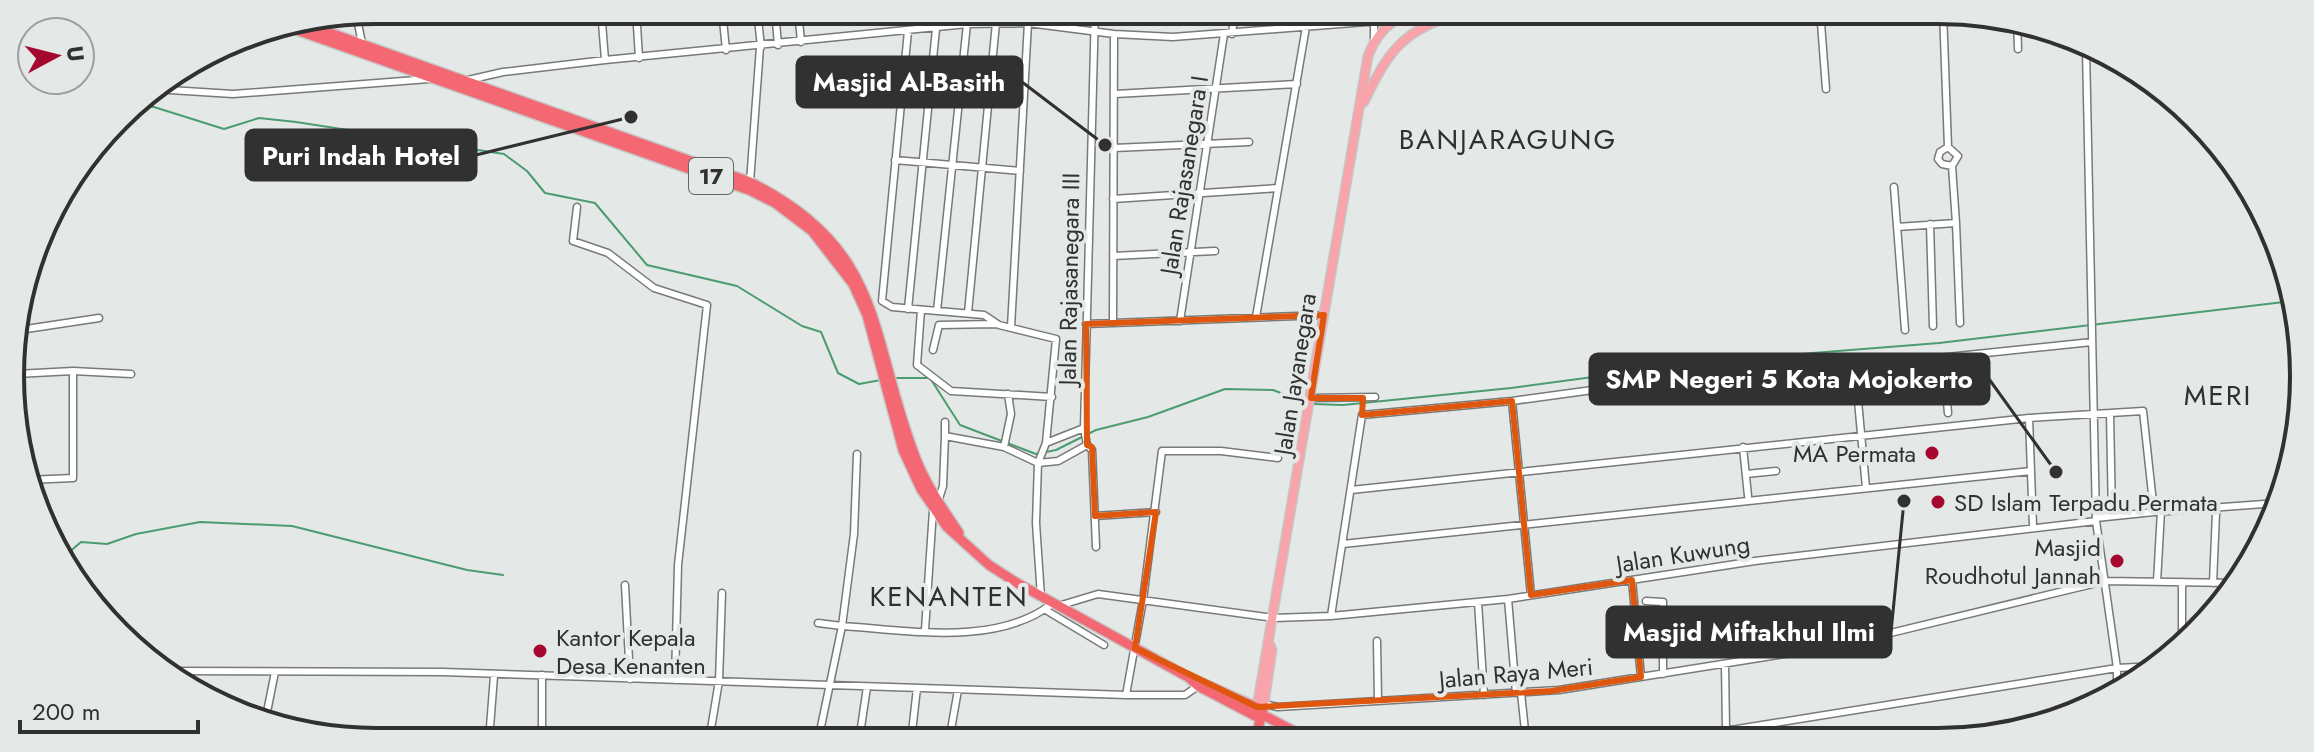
<svg xmlns="http://www.w3.org/2000/svg" width="2314" height="752" viewBox="0 0 2314 752" font-family="Jost,sans-serif">
<style>
.lines{fill:none;stroke-linecap:round;stroke-linejoin:round}
.stream{stroke:#4b9c71;stroke-width:2}
.minor-casing{stroke:#777a78;stroke-width:9}
.major-casing{stroke:#c5c5c5;stroke-width:11}
.highway-casing{stroke:#c5c5c5;stroke-width:12}
.minor{stroke:#fff;stroke-width:6}
.major{stroke:#f8a4aa;stroke-width:8}
.highway{stroke:#f36872;stroke-width:9}
.marked{fill:none;stroke:#df570e;stroke-width:6;stroke-linejoin:round}
.poi-dot{fill:#a5082e;stroke:#e4e8e6;stroke-width:3}
.labels{text-anchor:middle;dominant-baseline:central;stroke-width:8;stroke-linejoin:round;paint-order:stroke}
.shield{fill:#e4e8e6;stroke:#666867;stroke-width:2}
.shield-label{font-size:22px;font-weight:bold;fill:#303130}
.street-label{font-size:24px;fill:#303130;stroke:#e4e8e6}
.poi-label{font-size:24px;fill:#303130;stroke:#e4e8e6;text-anchor:end}
.quarter-label{font-size:28px;letter-spacing:2px;fill:#2f3130;stroke:#e4e8e6}
.rim{fill:none;stroke:#303130;stroke-width:4}
.leader{fill:none;stroke:#303130;stroke-width:3}
.callout-dot{fill:#303130;stroke:#e4e8e6;stroke-width:3}
.callout{fill:#303130;stroke:#303130;stroke-width:3}
.callout-label{font-size:26px;text-anchor:middle;font-weight:bold;fill:#fff}
</style>
<rect width="100%" height="100%" fill="#e4e8e6"/>
<g class="lines">
<path class="stream" d="M132 104 154 107 224 129 259 118 296 122 504 154 527 171 545 193 595 203 647 265 737 286 802 326 821 332 838 373 859 384 881 380
M895 378H930L960 425 1036 454 1056 450 1096 430 1148 417 1225 389 1273 390 1307 403
M1313 404 1343 405 1511 388 1712 361 1939 343 2292 301
M60 554H67L81 542 107 544 136 534 200 522 292 526 467 570 503 575"/>
<g class="minor-casing">
<path id="minor" d="M601 10 605 60
M636 10 639 58
M722 10 726 50
M757 10 761 47
M775 10 778 45
M798 10 801 42
M1820 10 1826 89
M1943 11 1948 147
M356 14 362 43
M2017 20 2018 49
M908 31 882 301 892 307 984 315 999 325 1056 339 1046 443 1038 463 1036 523 1041 597
M1232 34 1235 10
M1374 42V10
M2086 49 2096 521 2117 668V693
M468 80 503 72 605 60 967 24 1028 23 1114 34 1173 37 1392 20
M154 89 233 94 429 79
M1115 94 1297 84
M1948 147 1958 156 1952 166 1956 223
M1948 147 1940 152 1938 159 1942 164 1952 166
M1114 148 1249 142
M895 160 1020 171
M750 182 760 47
M1894 187 1905 330
M1113 199 1278 188
M577 207 573 241 608 253 654 288 707 305 678 565 675 680
M1930 224 1933 326
M1897 227 1956 223 1960 323
M1113 256 1215 251
M908 309 936 29
M921 310 917 365 951 391 1052 397
M937 311 967 24
M968 313 996 23
M1256 317 1306 27
M1180 321 1224 34
M1113 323 1114 34
M1086 324 1324 315
M1011 327 1028 23
M13 331 99 318
M933 350 939 325 997 324
M1943 358 1948 413
M1881 365 1884 397
M1855 368 1866 488
M16 374 73 371 131 374
M1311 398 1375 397
M1512 401 1531 595
M2110 413 2112 516
M2029 418 2033 526
M945 436V422
M1046 443 1084 428
M1087 445 1092 450 1096 547
M1004 447 1011 414 1008 394
M1743 447 1748 496
M1746 474 1776 471
M27 480 73 478V371
M1351 490 2029 418 2143 411 2154 512 2096 518
M938 502 943 486 945 436 1004 447 1038 463 1058 461 1087 445 1084 428 1095 10
M2154 512 2278 503
M1095 516 1156 512
M1343 544 2031 471
M1632 580 1641 677
M2157 582 2161 511
M2213 583 2216 513
M625 585 630 679
M1508 599 1516 693
M1646 601 1663 602V674
M1478 602 1484 695
M1058 606 1098 594 1274 618 1331 616 1508 599 1755 561 2096 521
M1044 609 1104 645
M1331 616 1362 415 1512 401 1717 373 1736 379 2092 342
M818 623 842 626 854 534 857 454
M925 630 933 510
M1377 641 1378 701
M2182 648V582
M1725 664 1726 730
M164 671 443 672 1126 695H1185L1198 686
M542 675V742
M1521 693 1526 740
M1126 695 1143 600 1162 451H1221L1278 458
M1264 704 1278 707 1559 690 1841 645 2105 581 2235 583
M265 722 275 672
M359 740 490 738
M489 740 494 676
M1669 740 2117 668 2157 666
M709 741 719 681 722 593
M818 741 842 626C909 630 995 647 1052 604
M859 741 867 687
M911 741 917 688
M949 741 958 690"/>
</g>
<g class="major-casing">
<path id="major" d="M1364 102C1392 43 1406 29 1470 10
M1257 707 1368 56C1380 25 1399 13 1433 10
M1263 710 1272 650 1270 645"/>
</g>
<g class="highway-casing">
<path id="highway" d="M305 24 750 182C887 250 868 336 916 459 926 485 943 509 959 533
M288 27 749 190 775 203 812 231 853 284 867 315 903 450 921 489 947 527 989 565 1017 583 1186 676 1263 710
M1189 678 1198 686 1261 719
M1267 717 1311 740
M1255 740 1262 713"/>
</g>
<use href="#minor" class="minor"/>
<use href="#major" class="major"/>
<use href="#highway" class="highway"/>
</g>
<path class="marked" d="M1324 315 1311 398H1363L1362 415 1512 401 1531 595 1632 580 1641 677 1551 691 1257 707 1135 648 1156 512 1095 516 1092 447 1087 445 1086 324Z"/>
<g class="poi-dot">
<circle cx="1932" cy="453" r="8"/>
<circle cx="1938" cy="502" r="8"/>
<circle cx="2117" cy="561" r="8"/>
<circle cx="540" cy="651" r="8"/>
</g>
<g class="labels">
<rect class="shield" x="689" y="158" width="44" height="36" rx="6"/>
<g class="shield-label">
<text x="711" y="176">17</text>
</g>
<g class="street-label">
<text transform="translate(1184 175) rotate(-81)">Jalan Rajasanegara I</text>
<text transform="translate(1069 279) rotate(-89)">Jalan Rajasanegara III</text>
<text transform="translate(1295 374) rotate(-81)">Jalan Jayanegara</text>
<text transform="translate(1683 554) rotate(-9)">Jalan Kuwung</text>
<text transform="translate(1516 673) rotate(-5)">Jalan Raya Meri</text>
</g>
<g class="poi-label">
<text x="1916" y="453">MA Permata</text>
<text x="1954" y="502" text-anchor="start">SD Islam Terpadu Permata</text>
<text x="2101" y="547">Masjid<tspan x="2101" dy="28">Roudhotul Jannah</tspan></text>
<text x="556" y="637" text-anchor="start">Kantor Kepala<tspan x="556" dy="28">Desa Kenanten</tspan></text>
</g>
<g class="quarter-label">
<text x="1508" y="139">BANJARAGUNG</text>
<text x="2218" y="395">MERI</text>
<text x="949" y="596">KENANTEN</text>
</g>
</g>
<path d="M0 0H2314V752H0ZM376 24H1938A352 352 0 0 1 2290 376V376A352 352 0 0 1 1938 728H376A352 352 0 0 1 24 376V376A352 352 0 0 1 376 24Z" fill="#e4e8e6" fill-rule="evenodd"/>
<path class="rim" d="M376 24H1938A352 352 0 0 1 2290 376V376A352 352 0 0 1 1938 728H376A352 352 0 0 1 24 376V376A352 352 0 0 1 376 24Z"/>
<path class="leader" d="M1105 145L1022 82M631 117L476 155M2056 472L1989 379M1904 501L1891 632"/>
<g class="callout-dot">
<circle cx="1105" cy="145" r="8"/>
<circle cx="631" cy="117" r="8"/>
<circle cx="2056" cy="472" r="8"/>
<circle cx="1904" cy="501" r="8"/>
</g>
<g class="callout">
<rect x="797" y="57" width="225" height="50" rx="8"/>
<rect x="246" y="130" width="230" height="50" rx="8"/>
<rect x="1590" y="354" width="399" height="50" rx="8"/>
<rect x="1607" y="607" width="284" height="50" rx="8"/>
</g>
<g class="callout-label">
<text x="909" y="91">Masjid Al-Basith</text>
<text x="361" y="165">Puri Indah Hotel</text>
<text x="1789" y="388">SMP Negeri 5 Kota Mojokerto</text>
<text x="1749" y="641">Masjid Miftakhul Ilmi</text>
</g>
<g transform="translate(56 56) rotate(83)"><circle r="38" fill="#e4e8e6" stroke="#9c9f9d" stroke-width="2"/>
<path d="M0-6L14 30L0 20L-14 30Z" fill="#a5082e"/>
<text y="-12" font-size="22" font-weight="bold" text-anchor="middle" fill="#303130">U</text>
</g>
<path d="M20 720v12h178v-12" fill="none" stroke="#303130" stroke-width="4"/>
<text x="32" y="720" font-size="24" fill="#303130" stroke="#e4e8e6" stroke-width="6" paint-order="stroke">200 m</text>
</svg>
